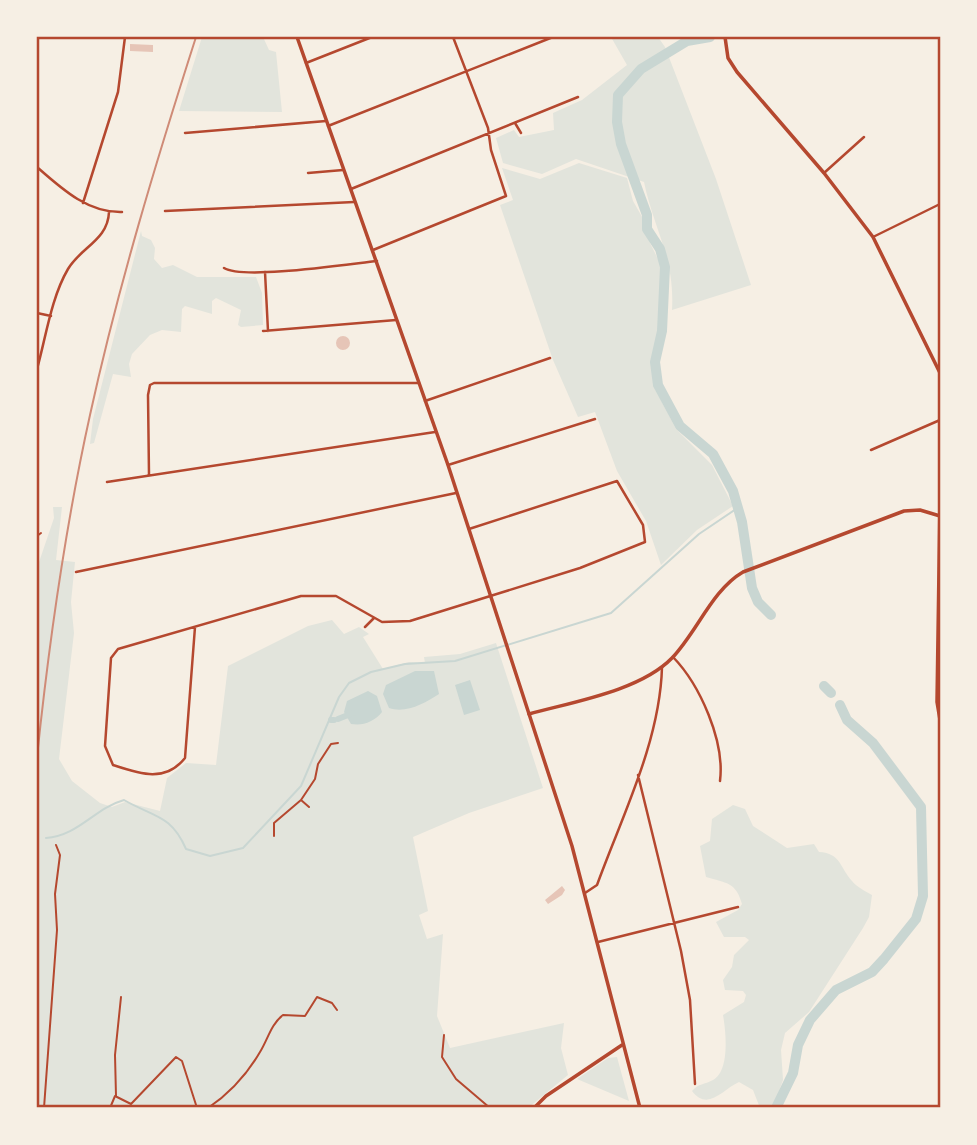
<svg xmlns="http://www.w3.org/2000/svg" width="977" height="1145" viewBox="0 0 977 1145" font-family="Roboto,sans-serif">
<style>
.green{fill:#e2e4dc}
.water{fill:#c9d6d2}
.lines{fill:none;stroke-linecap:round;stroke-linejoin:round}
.stream{stroke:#c9d6d2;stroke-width:2}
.canal{stroke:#c9d6d2;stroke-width:6}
.river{stroke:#c9d6d2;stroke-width:10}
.building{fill:#e6c5b7}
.path{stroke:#b5482f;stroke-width:2}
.service{stroke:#b5482f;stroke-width:2}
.minor{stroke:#b5482f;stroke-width:2.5}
.tertiary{stroke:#b5482f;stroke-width:3.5}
.secondary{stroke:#b5482f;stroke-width:3.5}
.rail{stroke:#cf8b77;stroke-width:2}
.neatline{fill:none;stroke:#b5482f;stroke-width:2.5}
</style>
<rect width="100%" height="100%" fill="#f6efe4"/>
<path class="green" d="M202 37H263L269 50 276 52 282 112 179 111Z
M611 37H658L665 47 716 179 751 285 672 310C675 258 654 230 644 182L576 159 542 174 503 163 496 138 514 130 519 137 554 130 553 113 582 100 627 65Z
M579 163 627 178 633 201 645 222 650 243 662 267 660 322 651 364 655 389 676 429 712 465 733 506 697 530 661 565 646 521 617 471 595 412 578 417 553 360 500 205 513 200 502 168 540 179Z
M141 231 142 236 151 240 155 248 154 259 162 268 173 265 197 277H256L262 293 263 325 241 327 238 325 241 310 216 298 212 301V314L185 306 182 309 181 332 162 330 150 335 132 354 129 364 131 377 113 374 94 443 90 444 93 419Z
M53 507H62L56 560 75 562 71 602 74 633 59 759 72 781 100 803 112 807 125 802 160 811 167 778 186 763 216 765 228 666 308 626 332 620 344 634 359 627 369 634 363 637 383 669 409 662 425 663 424 657 460 654 496 643 543 788 469 813 413 837 428 911 419 915 427 939 443 934 437 1016 450 1048 564 1023 561 1048 568 1075 528 1108H37V568L54 518Z
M733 805 745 809 753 826 787 848 814 844 819 852C841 853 840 868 852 881 857 887 865 891 872 895L869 917 863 928 809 1012 785 1033 781 1050 783 1080 773 1108H760L753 1090 739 1082C723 1089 708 1112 692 1091 699 1083 704 1085 713 1080 730 1071 726 1032 723 1015L744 1002 746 995 743 991 725 990 723 980 732 967 734 955 749 940 745 937H724L716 922 738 910 742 904C736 882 726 883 706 877L700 846 710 841 712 819Z
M617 1057 629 1101 577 1079 608 1058Z"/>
<path class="water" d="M415 671H434L439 694C425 703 406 714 389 708L383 694 386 685Z
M470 680 480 710 464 715 455 685Z
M368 691 377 696 382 712C374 722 363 726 351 724L344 712 347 701Z"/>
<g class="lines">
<path class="stream" d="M46 838C78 836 95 808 124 800 153 817 171 814 186 849L210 856 243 848 301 786 339 697 349 683 371 672 405 664 455 661 611 613 699 534 739 507"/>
<path class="canal" d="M338 719 353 713
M331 720H334"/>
<path class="river" d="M710 37 687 41 641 69 618 95 617 122 621 144 647 215V229L660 249 665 267 662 331 655 362 658 385 680 426 713 454 733 491 742 522 752 588 758 602 771 615
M824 686 831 693
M776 1108 793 1073 798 1045 810 1020 836 990 872 972 884 959 916 919 923 896 921 807 873 743 847 720 840 705"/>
</g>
<path class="building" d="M130 44 153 45V52L130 51Z
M336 343a7 7 0 1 1 14 0a7 7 0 1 1-14 0Z
M562 886 565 890 562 895 548 904 545 900Z"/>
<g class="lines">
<path class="path" d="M301 800 315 779 318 764 331 744 338 743
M274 836V823L301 800 309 807
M444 1035 442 1057 456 1079 490 1108
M116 1096 115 1055 121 997
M44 1108 57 930 55 894 60 855 56 845
M110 1108 115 1096 131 1104 176 1057 182 1061 197 1108
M208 1108C230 1093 246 1076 260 1052 268 1039 271 1024 283 1015L305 1016 317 997 332 1003 337 1010"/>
<path class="service" d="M37 536 41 533"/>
<path class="minor" d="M306 63 372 37
M515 123 521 133
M328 126 553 37
M185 133 326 121
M37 167C62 189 88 213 122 212
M308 173 343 170
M824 173 864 137
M351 189 578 97
M83 203 118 92 125 37
M165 211 354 202
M873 237 940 204
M373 250 506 196 491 150 488 128 453 37
M224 268C243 280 349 264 377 261
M265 272 268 331
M37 313 51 316
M263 331 396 320
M37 369C46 337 51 298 68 269 81 247 108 240 109 212
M425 401 550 358
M871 450 940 420
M448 465 595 419
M149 475 148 395 150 385 154 383H419
M107 482 435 432
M76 572 456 493
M195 627 185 758C165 783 140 774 113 765L105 746 111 658 118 649 301 596H336L382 622 410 621 580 568 645 542 643 525 617 481 469 529
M365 627 374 618
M673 657C700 685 725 741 720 781
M638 775 681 951 690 1000 695 1084
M585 893 597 885C622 816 660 742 662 667
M598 942 738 907"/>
<path class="tertiary" d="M725 37 728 58 737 72 824 173 873 237 940 373
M940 501 937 702 940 720
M529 714C572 702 640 691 672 658 697 632 712 590 743 572L904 511 920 510 940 516
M534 1108 546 1096 622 1045"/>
<path class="secondary" d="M297 37 448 465 572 846 640 1108"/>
<path class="rail" d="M37 757C49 642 65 528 90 415 118 287 156 162 196 37"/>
</g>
<rect width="977" height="1145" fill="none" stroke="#f6efe4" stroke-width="77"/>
<rect x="38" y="38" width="901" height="1068" class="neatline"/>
</svg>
